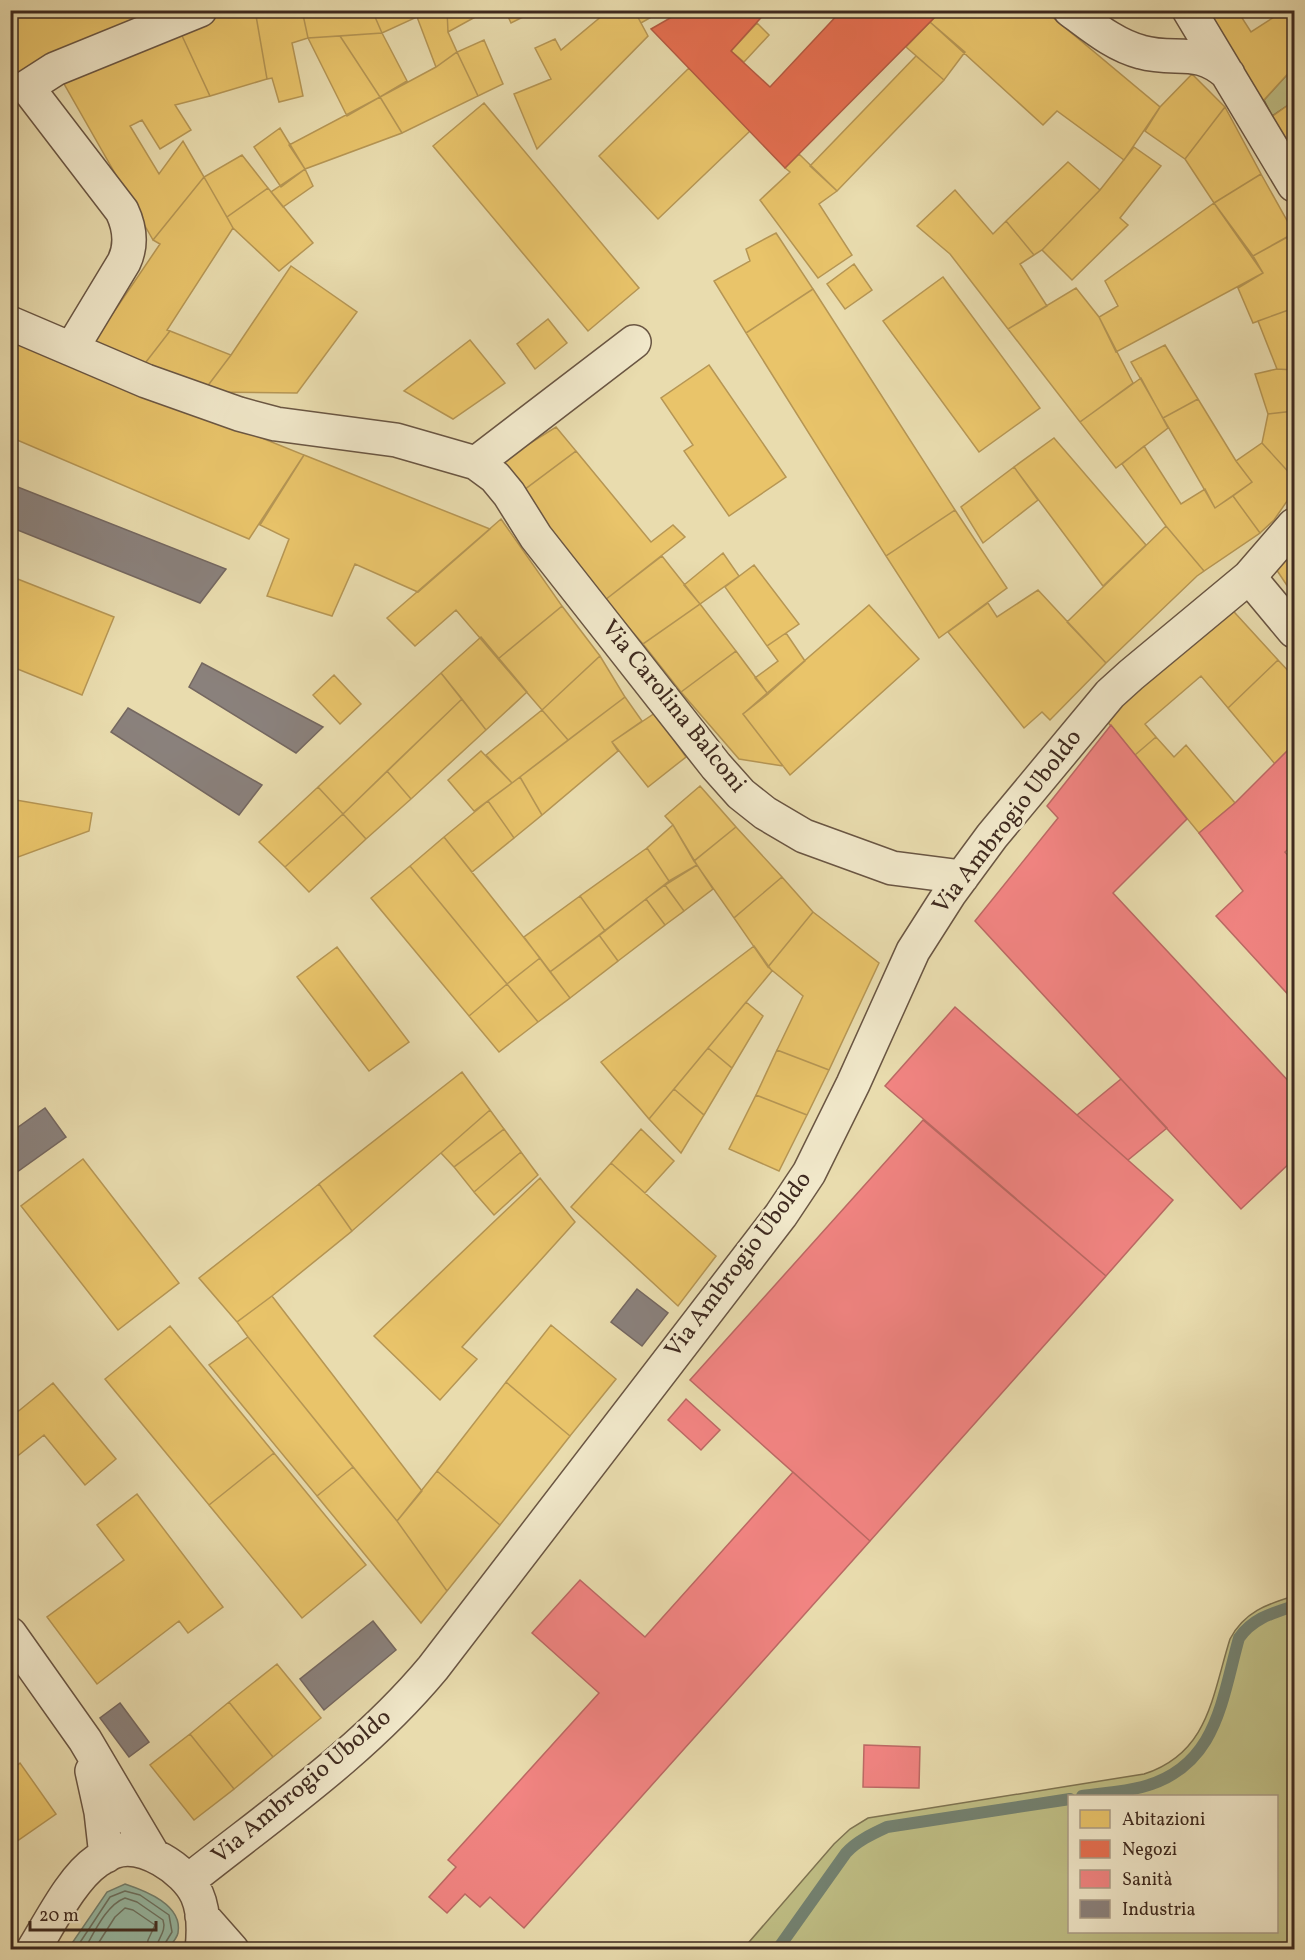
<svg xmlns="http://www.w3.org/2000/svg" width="1305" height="1960" viewBox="0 0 1305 1960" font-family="Vollkorn,serif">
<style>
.green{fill:#bfbe85;stroke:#7f7452;stroke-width:1.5;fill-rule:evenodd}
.water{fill:#98bca7;stroke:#748271;stroke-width:1.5}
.homes{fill:#e9c46a;stroke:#b69654;stroke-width:1.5}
.shops{fill:#e76f51;stroke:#b55a42;stroke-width:1.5}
.health{fill:#f28482;stroke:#bc6964;stroke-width:1.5}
.industry{fill:#8a817c;stroke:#746760;stroke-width:1.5}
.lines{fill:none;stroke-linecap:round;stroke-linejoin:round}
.shore{stroke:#6c7363;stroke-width:1.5}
.stream{stroke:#748271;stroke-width:12}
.minor-casing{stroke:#6a5643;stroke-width:36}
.minor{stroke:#f1e8ca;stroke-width:33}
.labels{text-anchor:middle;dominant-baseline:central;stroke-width:6;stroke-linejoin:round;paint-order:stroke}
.street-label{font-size:24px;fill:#3f2a1f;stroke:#f1e8ca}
</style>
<rect width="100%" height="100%" fill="#e9dcae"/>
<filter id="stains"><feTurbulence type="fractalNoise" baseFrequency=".00333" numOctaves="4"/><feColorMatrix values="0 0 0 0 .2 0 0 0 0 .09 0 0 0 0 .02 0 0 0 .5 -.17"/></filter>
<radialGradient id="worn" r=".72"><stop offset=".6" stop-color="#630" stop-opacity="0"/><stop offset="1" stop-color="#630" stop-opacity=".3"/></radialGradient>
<path class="green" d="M1294 67V101L1272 116 1264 100Z
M1294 1596V1949H743L834 1844 850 1829 868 1818 1144 1774C1209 1753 1212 1696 1230 1639 1244 1612 1267 1604 1294 1596ZM1070 1796H1276V1932H1070Z"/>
<path class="water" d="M125 1884C146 1891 183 1905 178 1933 177 1938 171 1945 168 1949H68L107 1892Z"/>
<path class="homes" d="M10 10H177L16 81 10 69Z
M214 10H255L267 79 210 96 177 25Z
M255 10H302L308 38 292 43 303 96 279 102 272 78 267 79Z
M302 10H372L382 33 308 38Z
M372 10H413L417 17 382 33Z
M413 10H432L417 17Z
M432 10H447L448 32 457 52 436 67 417 17Z
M447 10H488L448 32Z
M505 10H537L511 23Z
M609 10H634L648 36 537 149 514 94 551 79 535 48 555 39 561 50Z
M634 10H664L641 23Z
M942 10H1044L1160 107 1124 160 1057 111 1043 125 930 22Z
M1198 10H1237L1251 32 1274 17 1269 10H1294V67L1264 100 1255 103Z
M930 22 965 52 944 80 906 47Z
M757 23 769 35 744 62 731 51Z
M177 25 210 96 175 105 191 130 160 149 142 120 130 126 159 174 183 141 204 177 153 240 59 75Z
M382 33 407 81 380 97 340 36Z
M340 36 380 97 347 116 308 38Z
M484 40 503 84 478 96 457 52Z
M457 52 478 96 402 133 380 97 436 67Z
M916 56 944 80 837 191 810 166Z
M689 68 750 131 658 219 599 156Z
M1192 74 1225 107 1185 159 1145 131 1160 107Z
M380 97 402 133 305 169 289 145Z
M1294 101V146L1286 151 1267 120Z
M484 103 639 288 588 331 433 146Z
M1225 107 1261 174 1214 203 1185 159Z
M280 128 305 169 281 187 254 147Z
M1134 147 1161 166 1120 218 1128 225 1072 280 1042 250 1100 190Z
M799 154 837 191 819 204 852 255 818 278 760 200 790 172 785 168Z
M242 155 268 188 227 217 204 177Z
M1068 162 1100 190 1042 250 1034 255 1006 221Z
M305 169 313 186 283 207 271 192Z
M1261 174 1294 233 1253 256 1214 203Z
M204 177 233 228 167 330 170 331 139 371 90 347 160 244 153 240Z
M268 188 313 243 279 271 233 228 227 217Z
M955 190 993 234 1006 221 1034 255 1020 264 1047 306 1008 329 950 254 917 226Z
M1214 203 1263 273 1116 352 1099 317 1118 306 1105 281Z
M776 233 813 289 746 333 714 281 750 261 746 249Z
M1293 234 1294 308 1253 323 1238 288 1263 273 1253 256Z
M854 264 872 290 845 309 827 284Z
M291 266 357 312 297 393 203 392 231 355Z
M943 277 1040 408 979 452 883 321Z
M1076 288 1099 317 1133 383 1080 422 1008 329Z
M813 289 955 510 886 556 746 333Z
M1294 308V370L1277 369 1258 321Z
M548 319 567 343 535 369 517 344Z
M170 331 231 355 203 392 139 371Z
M10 337 304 455 249 539 10 437Z
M470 340 505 383 453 419 404 391Z
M1165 345 1198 399 1163 418 1131 362Z
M709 365 786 477 729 516 684 451 693 445 661 398Z
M1277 369 1294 370V411L1268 414 1255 374Z
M1141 378 1168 428 1116 468 1080 422Z
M1198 399 1236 461 1252 482 1215 508 1163 418Z
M1294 411V478L1262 443 1268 414Z
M556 427 576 451 520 493 497 464Z
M1054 438 1146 545 1103 586 1014 467Z
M1262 443 1294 478V491L1274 520 1260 533 1233 496 1252 482 1236 461Z
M1144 446 1181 504 1205 489 1215 508 1233 496 1260 533 1204 571 1166 526 1122 464Z
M576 451 651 542 673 525 685 537 605 600 520 493Z
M304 455 475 523 490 529 418 592 355 564 332 616 267 596 289 539 260 525Z
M1014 467 1038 500 983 543 961 507Z
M955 510 1007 588 939 638 886 556Z
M501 519 562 606 498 659 456 610 415 646 387 618Z
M1166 526 1204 571 1197 576 1106 663 1067 622Z
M1294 541V596L1274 566Z
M723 553 739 576 700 604 684 585Z
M662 556 700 604 643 644 605 600Z
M754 565 799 624 767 646 725 587Z
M10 576 114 617 82 695 10 666Z
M1038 590 1106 663 1050 720 1042 712 1024 728 948 632 988 603 997 617Z
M1225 602 1278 660 1228 708 1201 676 1145 724 1156 737 1135 755 1101 714Z
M700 604 736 651 681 692 643 644Z
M869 605 919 659 790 775 743 714Z
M562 606 600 656 542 710 498 659Z
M786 633 805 661 768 694 755 678 778 661 767 646Z
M481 637 527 692 486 730 441 673Z
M736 651 768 694 743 714 783 766 739 759 681 692Z
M600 656 625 697 568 740 542 710Z
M1278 660 1294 677V744L1275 764 1228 708Z
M441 673 462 699 343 814 318 787Z
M334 675 361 704 340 724 313 695Z
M625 697 642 721 612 742 618 751 542 815 520 777Z
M462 699 486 730 411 799 387 771Z
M542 710 568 740 512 783 486 755Z
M655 713 686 757 648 787 612 742Z
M1156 737 1174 757 1186 745 1235 803 1199 833 1135 755Z
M481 751 512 783 474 811 448 780Z
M387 771 411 799 366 839 343 814Z
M520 777 542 815 514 838 488 801Z
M700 786 736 827 694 861 673 825 665 816Z
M318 787 343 814 285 867 259 842Z
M10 799 92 813 89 831 10 860Z
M488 801 514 838 472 872 444 837Z
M343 814 366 839 309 892 285 867Z
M673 825 697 865 669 881 647 848Z
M736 827 782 877 734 918 694 861Z
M444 837 540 958 507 984 410 866Z
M647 848 669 881 605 931 580 896Z
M697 865 713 889 684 911 665 885Z
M410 866 507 984 469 1016 371 898Z
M782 877 813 912 768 967 734 918Z
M665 885 684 911 665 925 646 899Z
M580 896 605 931 550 972 524 937Z
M646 899 665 925 618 961 599 935Z
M813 912 879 963 829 1070 777 1050 803 996 768 967Z
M599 935 618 961 570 998 550 972Z
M754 946 772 971 649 1119 601 1062Z
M337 947 409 1042 369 1071 297 977Z
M540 958 570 998 538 1022 507 984Z
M507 984 538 1022 499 1052 469 1016Z
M746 1002 763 1016 732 1068 708 1048Z
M708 1048 732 1068 704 1115 674 1089Z
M777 1050 829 1070 807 1115 756 1095Z
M462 1072 490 1110 352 1231 319 1184Z
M674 1089 704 1115 681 1153 649 1119Z
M756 1095 807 1115 779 1171 729 1149Z
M490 1110 504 1129 454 1167 441 1153Z
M504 1129 521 1152 474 1192 454 1167Z
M641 1129 674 1161 645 1193 611 1163Z
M521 1152 538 1175 494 1215 474 1192Z
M83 1159 179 1283 118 1330 21 1206Z
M611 1163 716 1256 678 1306 571 1207Z
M540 1178 575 1222 462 1347 477 1359 440 1400 374 1336Z
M319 1184 352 1231 272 1296 237 1322 199 1278Z
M272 1296 422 1491 397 1521 248 1337 237 1322Z
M551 1325 616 1379 570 1436 506 1382Z
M170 1326 274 1453 209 1505 105 1379Z
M248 1337 353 1467 317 1496 209 1365Z
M506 1382 570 1436 500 1525 437 1471Z
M53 1383 116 1459 85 1485 44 1435 10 1462V1418Z
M274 1453 366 1565 302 1618 209 1505Z
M353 1467 397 1521 447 1591 421 1623 317 1496Z
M437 1471 500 1525 447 1591 397 1521Z
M137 1494 223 1607 188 1633 179 1621 97 1684 47 1617 124 1560 97 1525Z
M277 1664 321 1718 273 1757 229 1702Z
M229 1702 273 1757 234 1789 190 1734Z
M190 1734 234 1789 194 1820 150 1765Z
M10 1763 14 1768 20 1763 56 1814 10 1846Z"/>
<path class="shops" d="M684 10H768L731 51 770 87 842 10H942L785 168 651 29Z"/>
<path class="health" d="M1111 725 1187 819 1113 893 1294 1087V1159L1241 1209 975 921 1058 818 1047 806Z
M1294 744V844L1285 852 1294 863V1001L1216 916 1243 891 1199 833 1235 803Z
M955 1007 1173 1200 1106 1276 885 1086Z
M1121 1079 1167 1128 1128 1160 1077 1115Z
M923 1120 1106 1276 870 1541 690 1380Z
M686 1399 720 1430 701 1450 668 1420Z
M793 1472 870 1541 524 1928 490 1897 480 1907 465 1894 447 1913 429 1897 456 1867 448 1860 599 1693 532 1633 580 1580 645 1637Z
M864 1745 920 1747 919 1788 863 1787Z"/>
<path class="industry" d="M10 484 226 569 200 603 10 527Z
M202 663 323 727 296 753 189 687Z
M128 708 262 785 239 815 111 732Z
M45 1108 66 1137 10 1177V1133Z
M637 1289 668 1313 642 1346 611 1322Z
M373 1621 396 1650 324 1710 300 1679Z
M120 1703 149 1742 129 1757 100 1718Z"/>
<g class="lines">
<path class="shore" d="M75 1950 110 1897 125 1891 140 1895 169 1915 172 1932 164 1945V1950
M84 1950C94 1933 106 1905 125 1898L137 1902 163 1920C167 1932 157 1938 156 1950
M94 1950 115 1917 125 1908 133 1910 155 1925 148 1940 147 1950"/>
<path class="stream" d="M1082 1796C1102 1793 1123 1792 1142 1787 1217 1767 1221 1702 1239 1638 1253 1618 1273 1613 1294 1606
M777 1950 846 1853C857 1841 872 1834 887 1827L1070 1799"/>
<g class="minor-casing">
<path id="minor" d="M1070 10C1092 26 1114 45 1141 52 1176 62 1197 46 1228 74
M1189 10 1294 185
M10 323 146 381 239 414 276 424 396 440 476 463 495 477 509 494 536 537 716 766 741 794 765 813 804 836 892 868 962 877
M72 348 124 262C132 245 130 228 122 211L27 87 55 69 200 10
M476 463 634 342
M1249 577 1294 631
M10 1634 85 1740 153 1855
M92 1771 101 1812 106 1856
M188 1881C272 1814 363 1752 433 1668L781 1215 809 1173 853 1084 913 951 950 893 992 836 1110 694 1131 675 1249 577 1294 525
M202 1916 232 1950
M33 1950C50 1923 72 1878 97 1861 102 1858 108 1854 113 1852 142 1841 185 1869 197 1895 204 1911 204 1932 202 1950"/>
</g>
<use href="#minor" class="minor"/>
</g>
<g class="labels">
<g class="street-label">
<text transform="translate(673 707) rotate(51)">Via Carolina Balconi</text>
<text transform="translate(1008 822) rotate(-52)">Via Ambrogio Uboldo</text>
<text transform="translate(739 1265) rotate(-53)">Via Ambrogio Uboldo</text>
<text transform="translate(302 1787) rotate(-40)">Via Ambrogio Uboldo</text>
</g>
</g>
<rect width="1305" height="1960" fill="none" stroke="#e9dcae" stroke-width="36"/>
<rect x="12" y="12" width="1281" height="1936" fill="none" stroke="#3f2a1f" stroke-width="3"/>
<rect x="18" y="18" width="1269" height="1924" fill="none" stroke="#3f2a1f" stroke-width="1.5"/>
<rect x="1068" y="1795" width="210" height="138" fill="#f1e8ca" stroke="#aa9c86" stroke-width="1.5"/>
<rect x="1080" y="1810" width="30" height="18" fill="#e9c46a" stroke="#aa9c86" stroke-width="1.5"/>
<text x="1122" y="1825" font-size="18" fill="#3f2a1f">Abitazioni</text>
<rect x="1080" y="1840" width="30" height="18" fill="#e76f51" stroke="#aa9c86" stroke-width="1.5"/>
<text x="1122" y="1855" font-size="18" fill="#3f2a1f">Negozi</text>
<rect x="1080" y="1870" width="30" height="18" fill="#f28482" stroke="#aa9c86" stroke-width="1.5"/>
<text x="1122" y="1885" font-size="18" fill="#3f2a1f">Sanità</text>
<rect x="1080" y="1900" width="30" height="18" fill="#8a817c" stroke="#aa9c86" stroke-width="1.5"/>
<text x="1122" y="1915" font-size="18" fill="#3f2a1f">Industria</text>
<path d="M30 1921v9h126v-9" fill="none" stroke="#3f2a1f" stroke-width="3"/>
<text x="39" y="1921" font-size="18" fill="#3f2a1f" stroke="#f1e8ca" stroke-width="4.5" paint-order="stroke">20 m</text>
<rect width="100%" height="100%" filter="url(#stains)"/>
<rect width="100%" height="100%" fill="url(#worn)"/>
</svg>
